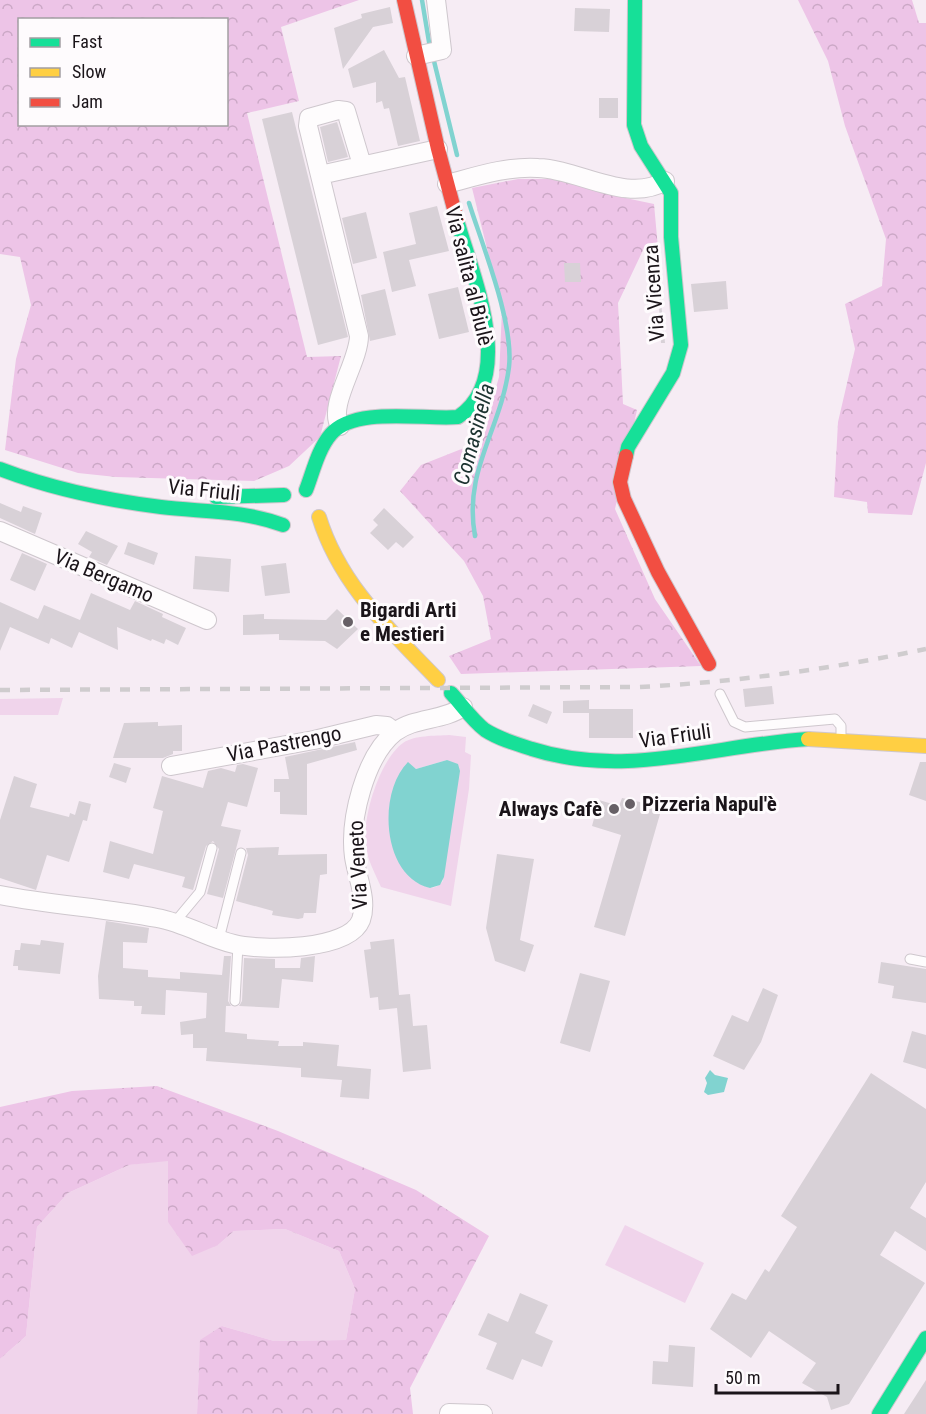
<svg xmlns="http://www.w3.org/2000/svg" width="926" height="1414" viewBox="0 0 926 1414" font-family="'Roboto Condensed',sans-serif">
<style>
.green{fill:#f0d4eb;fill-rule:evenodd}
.forest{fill:url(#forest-crowns);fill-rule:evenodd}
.water{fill:#81d3d0}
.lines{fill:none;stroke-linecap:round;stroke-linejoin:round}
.stream{stroke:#81d3d0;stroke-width:4.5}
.building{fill:#d8d1d7}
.lane-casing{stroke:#cec7cd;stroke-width:11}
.street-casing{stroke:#cec7cd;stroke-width:20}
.fast-casing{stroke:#cec7cd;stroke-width:16}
.slow-casing{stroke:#cec7cd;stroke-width:16}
.jam-casing{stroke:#cec7cd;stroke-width:16}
.lane{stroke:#fefcfd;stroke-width:9}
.street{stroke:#fefcfd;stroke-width:18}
.fast{stroke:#16e098;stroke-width:14}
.slow{stroke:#ffcf43;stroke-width:14}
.jam{stroke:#f24e42;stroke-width:14}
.rail{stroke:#cfccce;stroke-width:4.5;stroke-dasharray:10 10;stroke-linecap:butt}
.poi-dot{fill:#676066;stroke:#fefbfd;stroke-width:2}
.labels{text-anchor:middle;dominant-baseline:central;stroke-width:6;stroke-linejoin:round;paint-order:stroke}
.street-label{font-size:21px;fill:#1a1419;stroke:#fefbfd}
.poi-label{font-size:21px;font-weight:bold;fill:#1a1419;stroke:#fefbfd;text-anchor:start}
.water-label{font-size:22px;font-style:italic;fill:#1c3230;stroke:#fefbfd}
</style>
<defs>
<pattern id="forest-crowns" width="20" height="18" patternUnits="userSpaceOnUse" patternTransform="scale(1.5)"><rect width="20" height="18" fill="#edc4e7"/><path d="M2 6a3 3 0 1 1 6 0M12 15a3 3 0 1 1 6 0" fill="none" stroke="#cba8c6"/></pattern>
</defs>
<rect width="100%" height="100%" fill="#f6ecf4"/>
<path class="green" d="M63 698 58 715H0V699Z
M449 735 466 737 465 752 471 755 469 789 451 906 381 887C376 876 370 864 367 853 359 824 379 760 403 743 414 735 435 736 449 735ZM447 760 443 881C436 890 428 889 419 883 382 858 381 796 408 763L416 769Z
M168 1160V1222L218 1245 234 1231 285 1229 339 1251 355 1289 346 1340 274 1341 222 1326 199 1366 197 1414H0V1359L26 1336 37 1227 68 1193 129 1165Z
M625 1225 704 1263 685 1303 605 1265Z"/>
<path class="forest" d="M0 0H359L281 27 299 101 247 113 307 357 341 356 320 437 289 466 254 481 116 477 78 473 5 450 16 359 31 305 20 257 0 254ZM20 20H226V124H20Z
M798 0H912L919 23H926V463L912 515 868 513 867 502 834 497 838 422 855 349 845 304 882 286 886 239 845 126 828 61Z
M518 179H563L616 196 654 204 658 248H644L618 303 623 404 637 410 615 509 655 599 701 666 461 674 449 656 491 639 483 596 464 561 400 491 421 465 464 448 485 426 499 377 502 309 472 188Z
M157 1086 278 1131 416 1190 489 1236 410 1388 413 1414H197L200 1340 222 1326 274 1341 346 1340 355 1289 339 1251 285 1229 234 1231 218 1245 192 1256 168 1222V1161L129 1165 68 1193 37 1227 26 1336 0 1359V1107L72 1091Z"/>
<path class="water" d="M447 760 458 764 460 771 444 877 440 885 430 888C382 877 377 793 408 762L416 769Z
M710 1070 715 1075 728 1078 724 1092 708 1095 704 1092 707 1083 705 1078Z"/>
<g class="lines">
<path class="stream" d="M422 0 430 48
M433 57 457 155
M469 203C483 247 514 323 509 367 501 430 463 470 475 536"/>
</g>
<path class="building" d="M390 7 393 23 373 27 343 69 334 28 362 18 361 14Z
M575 8 610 9 609 32 574 31Z
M384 50 399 78 405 77 420 141 398 146 389 108 384 109 382 101 376 103V82L353 88 348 69Z
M599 98H618V118H599Z
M292 112 348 337 318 345 262 119Z
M337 122 348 157 328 162 320 127Z
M437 206 449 251 409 260 416 286 392 292 383 252 416 244 409 213Z
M366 212 377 258 353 264 342 218Z
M564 263H580L581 282H565Z
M726 281 728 309 694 312 691 284Z
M458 287 469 332 439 339 428 294Z
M385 289 396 335 370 341 361 295Z
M659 291H660L665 343H661L659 306H647L646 292Z
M0 503 21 512 23 506 42 513 35 534 0 518Z
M384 508 414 537 403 548 396 542 388 550 370 533 378 525 373 520Z
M86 531 118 546 107 565 89 557 92 552 78 544Z
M128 542 158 553 154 565 124 554Z
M22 553 47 564 35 591 10 580Z
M195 556 231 559 229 592 193 589Z
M286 563 290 593 265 596 261 566Z
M91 593 130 610 135 601 163 614 162 617 186 628 178 645 166 639 164 644 152 639 151 641 117 627 118 650 79 632 72 648 51 638 49 644 10 627 0 651V602L38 619 44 605 80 620Z
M337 609 358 629 337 649 325 641 279 640V634L243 635V615L264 614V619L326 620Z
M772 686 774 704 745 707 743 689Z
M589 700V713H563V701Z
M533 704 552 712 547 724 528 716Z
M589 709H633V738H589Z
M158 722V726L182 725V751H173V754L163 758H113L124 723Z
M355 742 357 750 307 764V815L280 814V792H274V779H289L285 757Z
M920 762H926V801L909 795Z
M114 763 131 768 126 783 109 777Z
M243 764 258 768 247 807 228 802 221 826 241 830 223 898 207 894 219 849 213 841 206 846 193 890 182 887 185 877 134 864 129 879 103 872 110 841 153 854 163 811 153 808 162 776 203 788 208 771 221 768 235 772 237 765Z
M14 776 37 784 30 807 69 817 70 813 75 815 79 801 91 804 87 821 83 820 69 862 47 855 36 890 0 878V820Z
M622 798 662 807 625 936 594 927 621 835 592 826 599 800 619 806Z
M279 847 278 855 327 854V874L320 875 316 913H304L303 918 298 919 284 917 272 915 273 911 236 901 248 855 246 848Z
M497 854 534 859 520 940 534 945 525 972 495 961 486 928Z
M106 921 149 928 147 943 123 942V968L148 970V977L180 979V972L222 975 224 956H231L228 1001 231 1006H226L225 1032 247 1034V1039L279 1041 278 1046H303V1042L339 1045 337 1066 371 1069 369 1099 340 1097 342 1080 301 1077V1068L206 1061 207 1048H193V1034L181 1035 180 1022 206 1018 207 993 166 990 165 1015 141 1014 142 1006H134V1001L99 999 98 976Z
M394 939 399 995 410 994 413 1026 427 1025 431 1069 403 1072 397 1008 379 1010 378 997 370 998 364 950 371 949 370 942Z
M41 940 64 943 60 974 18 970V966H13L15 950H20L21 943 40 945Z
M315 956 313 982 282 979 279 1008 239 1006 242 1001 244 958 275 959V968H300L301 958Z
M881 962 926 969V1003L892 998 894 986 878 983Z
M580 973 610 981 590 1052 560 1043Z
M763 988 778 995 761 1042 744 1070 713 1056 732 1015 748 1022Z
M912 1031 926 1035V1069L903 1062Z
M871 1073 926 1109V1182L910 1208 926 1218V1251L895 1231 880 1255 925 1283 849 1404 831 1410 827 1397 802 1383 816 1363 769 1331 751 1358 710 1329 732 1293 746 1300 765 1269 769 1272 797 1227 781 1216Z
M520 1293 548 1305 535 1333 553 1341 542 1367 522 1359 513 1380 486 1369 497 1343 478 1335 488 1313 508 1322Z
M669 1345 695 1347 693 1387 652 1384 653 1361 668 1362Z
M926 1380V1414H904Z"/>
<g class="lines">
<g class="lane-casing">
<path id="lane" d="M720 694 734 722 745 727 835 719 841 726V736
M175 922 200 892 212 848
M219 939 241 853
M910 959 926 962
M235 1001 238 945"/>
</g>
<g class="street-casing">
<path id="street" d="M416 56 442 50 436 0
M320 175 438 149
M447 184C477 176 507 166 538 168 579 169 627 204 665 181
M340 426C327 406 359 362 359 336L308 126 309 118 338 110 346 111 362 165
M0 531 207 620
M171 766 314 740 376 725 387 726 395 732
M0 895C52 905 105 908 157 918 185 923 208 938 234 944 262 951 349 951 361 920 368 900 357 877 354 857 349 820 365 756 395 732 415 717 443 721 463 707
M449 1413 483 1414"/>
</g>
<g class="fast-casing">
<path id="fast" d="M626 456 628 447 673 373 681 345 671 237V193L641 146 634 125 635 0
M0 469C52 489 105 500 161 507 202 512 243 510 283 525
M306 490C313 472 318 449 331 434 355 406 424 420 458 417 518 377 472 275 457 220
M216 497 284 495
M451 693C462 705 472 720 485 730 499 739 516 744 532 749 625 779 714 745 808 739
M879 1414 926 1338"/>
</g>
<g class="slow-casing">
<path id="slow" d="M319 517C340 585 390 630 438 680
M808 739 926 746"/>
</g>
<g class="jam-casing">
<path id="jam" d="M404 0 438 149 457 220
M626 456 620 482 624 499 658 572 709 664"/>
</g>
<use href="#lane" class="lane"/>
<use href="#street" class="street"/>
<use href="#fast" class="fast"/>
<use href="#slow" class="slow"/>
<use href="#jam" class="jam"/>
<path class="rail" d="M0 690 639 687C736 682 831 669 926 649"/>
</g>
<g class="poi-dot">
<circle cx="348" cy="622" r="6"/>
<circle cx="630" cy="804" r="6"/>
<circle cx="614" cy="809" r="6"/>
</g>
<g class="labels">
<g class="street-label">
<text transform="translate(469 276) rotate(76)">Via salita al Biulè</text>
<text transform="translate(654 293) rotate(-94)">Via Vicenza</text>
<text transform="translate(204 490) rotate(6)">Via Friuli</text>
<text transform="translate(104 576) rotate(23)">Via Bergamo</text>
<text transform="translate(675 736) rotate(-8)">Via Friuli</text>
<text transform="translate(284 744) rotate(-11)">Via Pastrengo</text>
<text transform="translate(358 865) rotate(-93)">Via Veneto</text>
</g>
<g class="poi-label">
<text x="360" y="610">Bigardi Arti<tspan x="360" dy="24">e Mestieri</tspan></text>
<text x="642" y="804">Pizzeria Napul'è</text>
<text x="602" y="809" text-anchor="end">Always Cafè</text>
</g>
<g class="water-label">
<text transform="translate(474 434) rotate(-75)">Comasinella</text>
</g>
</g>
<rect x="18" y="18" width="210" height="108" fill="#fefbfd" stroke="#a39fa2" stroke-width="1.5"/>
<rect x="30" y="38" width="30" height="9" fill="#16e098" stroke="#a39fa2" stroke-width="1.5"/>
<text x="72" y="48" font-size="18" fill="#1a1419">Fast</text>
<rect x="30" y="68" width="30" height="9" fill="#ffcf43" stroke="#a39fa2" stroke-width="1.5"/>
<text x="72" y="78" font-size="18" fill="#1a1419">Slow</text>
<rect x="30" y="98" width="30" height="9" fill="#f24e42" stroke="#a39fa2" stroke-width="1.5"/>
<text x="72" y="108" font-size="18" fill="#1a1419">Jam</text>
<path d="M716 1384v9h122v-9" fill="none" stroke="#1a1419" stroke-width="3"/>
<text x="725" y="1384" font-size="18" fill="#1a1419" stroke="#fefbfd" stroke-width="4.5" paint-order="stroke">50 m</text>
</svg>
